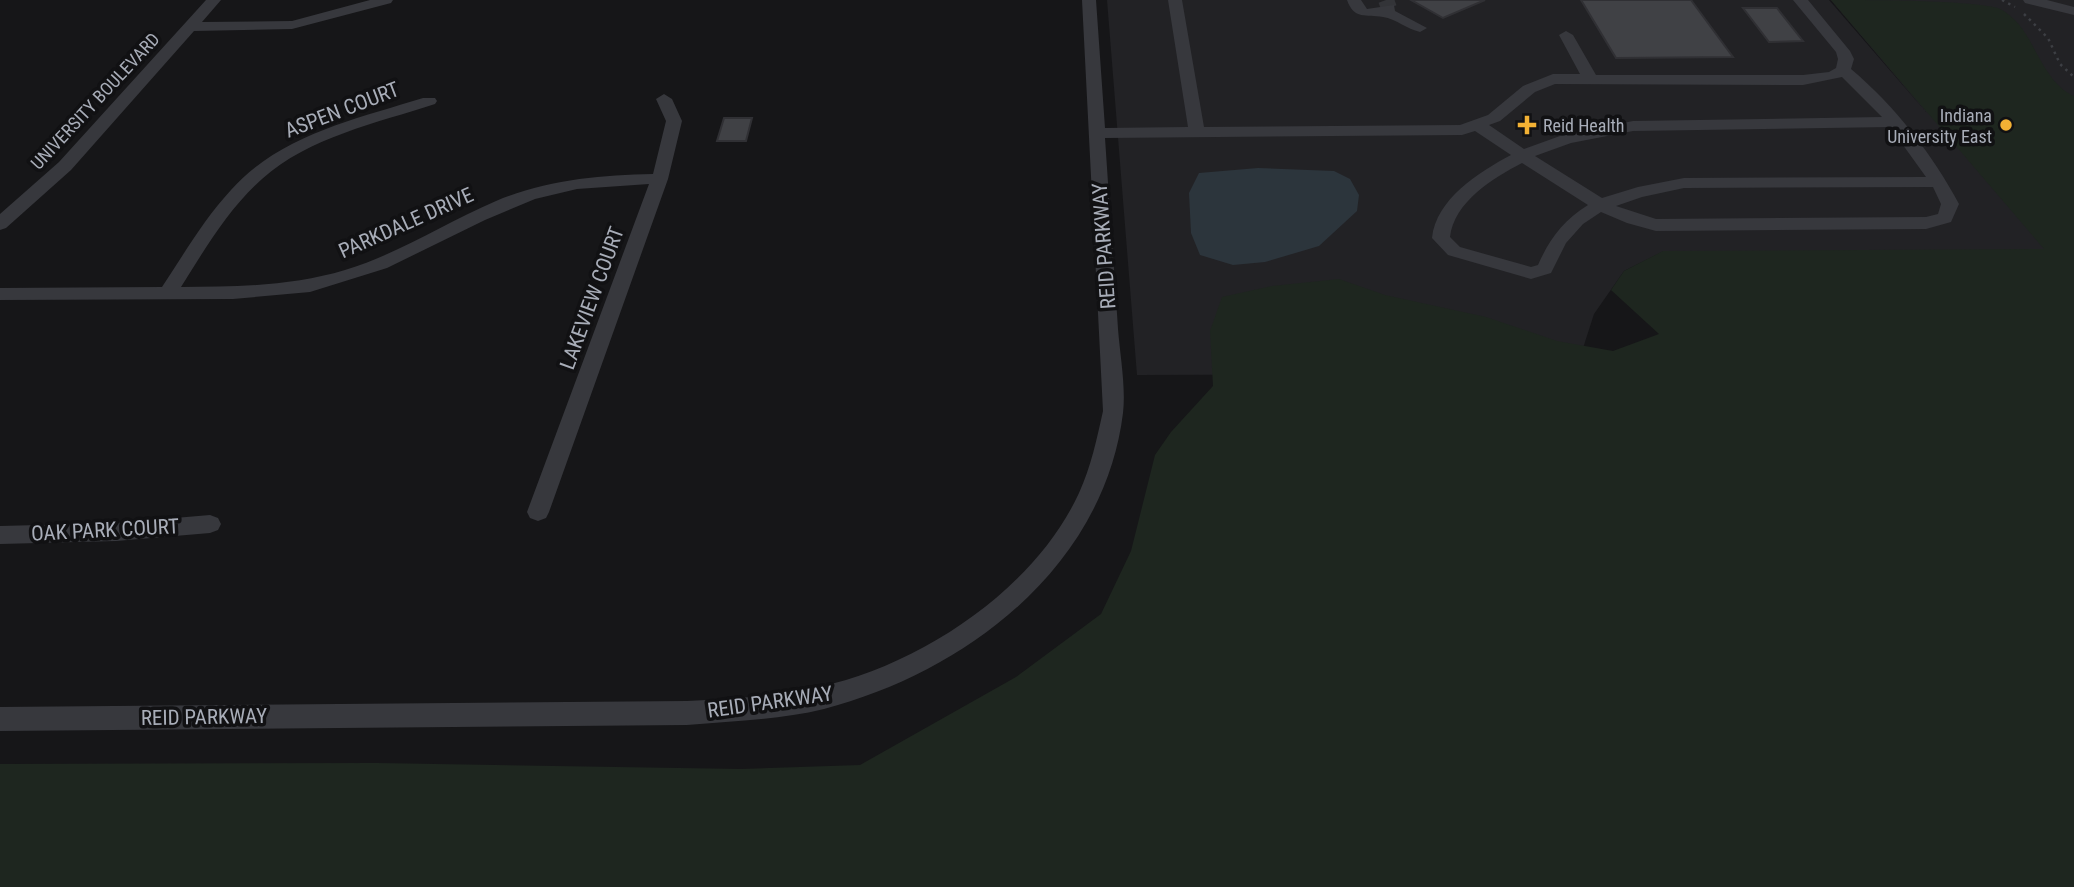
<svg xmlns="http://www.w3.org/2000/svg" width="2074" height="887" viewBox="0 0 2074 887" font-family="'Roboto Condensed',sans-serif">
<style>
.built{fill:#222225}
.green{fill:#1e261f}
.water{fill:#2c353c}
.building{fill:#404145;stroke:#303034;stroke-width:2}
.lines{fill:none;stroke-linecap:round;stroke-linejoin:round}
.minor-tunnel{stroke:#333438;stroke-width:16;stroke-dasharray:16 8;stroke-linecap:butt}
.path{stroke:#3d3f44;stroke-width:2.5;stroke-dasharray:2.5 4.5;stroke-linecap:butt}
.minor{fill:#37383d;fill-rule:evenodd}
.poi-dot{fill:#f2b134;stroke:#111113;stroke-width:2.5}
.labels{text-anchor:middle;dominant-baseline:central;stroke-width:7;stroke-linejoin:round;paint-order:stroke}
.far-street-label{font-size:18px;fill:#a8adb8;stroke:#111113}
.far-poi-label{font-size:18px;fill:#a8adb8;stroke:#111113;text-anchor:end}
.street-label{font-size:21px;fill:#a8adb8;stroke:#111113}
</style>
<rect width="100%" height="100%" fill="#161618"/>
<path class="built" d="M1107 0H1829L1926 112 1831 0H2074V284L1664 251 1624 271 1594 314 1575 373 1137 375Z"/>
<path class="green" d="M1831 0C1871 0 1965 0 1998 8 2009 13 2019 23 2025 33 2039 54 2049 85 2074 96V887H0V764L377 763 741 769 860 765 1016 677 1101 614 1131 551 1155 455 1171 432 1213 386 1210 331 1222 297 1272 286 1339 279 1385 295 1486 317 1557 341 1613 351 1659 334 1611 290 1624 271 1663 251 2044 249Z"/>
<path class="water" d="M1258 168 1334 171 1350 179 1359 195 1357 211 1319 246 1265 262 1233 265 1200 255 1191 233 1189 193 1199 173Z"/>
<path class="building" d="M1411 0H1485L1443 18Z
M1581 0H1691L1733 57 1616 58Z
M1743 8H1777L1803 41 1769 42Z
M724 118H752L746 141H717Z"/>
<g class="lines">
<path class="minor-tunnel" d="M1386 0 1389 8"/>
<path class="path" d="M2002 0 2015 7
M2024 14 2048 38 2060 64 2074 77"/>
<path class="minor" d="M206 0H221L202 22 292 21 370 0H393L391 3 292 29 194 31 71 170 6 228 0 230V214L59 162Z
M1082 0H1096L1105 128 1188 127 1168 0H1182L1204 127 1460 125 1488 115 1523 86 1553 74H1580L1559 35 1566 31 1573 35 1596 75H1803L1829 72 1836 68 1838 59 1836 52 1793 0H1808L1850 51 1854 59 1851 69C1895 106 1933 155 1959 204L1951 222 1926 229 1656 231 1627 223 1601 212 1583 224 1566 243 1551 273 1531 279 1448 255 1432 238C1436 199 1479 172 1511 155L1475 131 1462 135 1105 138C1109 201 1114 265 1118 329 1120 355 1126 387 1123 413 1104 567 966 672 824 709 779 720 733 721 687 725L0 731V707L687 701C731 698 776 697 819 687 921 665 1035 589 1079 493 1091 467 1097 438 1103 411ZM1842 77 1882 117 1633 121 1560 136 1524 149 1489 125 1500 121 1535 92 1555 84 1803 85ZM1890 127 1926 177 1684 178 1638 187 1602 198 1535 156 1571 143 1633 131ZM1522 163 1588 205C1563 221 1550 238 1538 265L1531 267 1460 247 1450 237C1454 202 1493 178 1522 163ZM1933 187 1941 204 1938 214 1926 217 1656 219 1616 206 1642 197 1684 188Z
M1347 0H1361L1367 9 1394 5 1395 11 1427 28 1420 32C1407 29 1396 19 1383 17 1366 14 1354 20 1347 0Z
M2023 0H2047L2074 7V15L2025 3Z
M664 94 672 99 682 121 668 179 549 512 546 518 538 521 530 518 527 512 649 184 577 189 535 199 485 220 387 268 310 292 233 299 0 300V288L162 287C184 254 204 219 231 190 280 135 356 119 423 98H435L437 101 435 104C377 123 309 137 262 179 228 209 205 249 181 287 236 287 292 286 345 270 398 254 445 223 496 201 546 180 599 175 653 174L666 121 656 99Z
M210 515 218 518 221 524 218 530 210 533 116 541 0 544V526L116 523Z"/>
</g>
<g class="poi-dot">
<path d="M1523.5 114.5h7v7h7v7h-7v7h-7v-7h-7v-7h7z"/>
<circle cx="2006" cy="125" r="7"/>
</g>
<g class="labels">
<g class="far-street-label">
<text transform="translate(95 101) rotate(-47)">UNIVERSITY BOULEVARD</text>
</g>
<g class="far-poi-label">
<text x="1992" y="115">Indiana<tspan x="1992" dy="21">University East</tspan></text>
<text x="1543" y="125" text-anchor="start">Reid Health</text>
</g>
<g class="street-label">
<text transform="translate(342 110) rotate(-21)">ASPEN COURT</text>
<text transform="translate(406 223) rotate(-24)">PARKDALE DRIVE</text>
<text transform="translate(1104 246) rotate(-94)">REID PARKWAY</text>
<text transform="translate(592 298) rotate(-70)">LAKEVIEW COURT</text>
<text transform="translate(105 530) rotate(-3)">OAK PARK COURT</text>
<text transform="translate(770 702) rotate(-8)">REID PARKWAY</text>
<text transform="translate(204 717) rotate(-1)">REID PARKWAY</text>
</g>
</g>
</svg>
